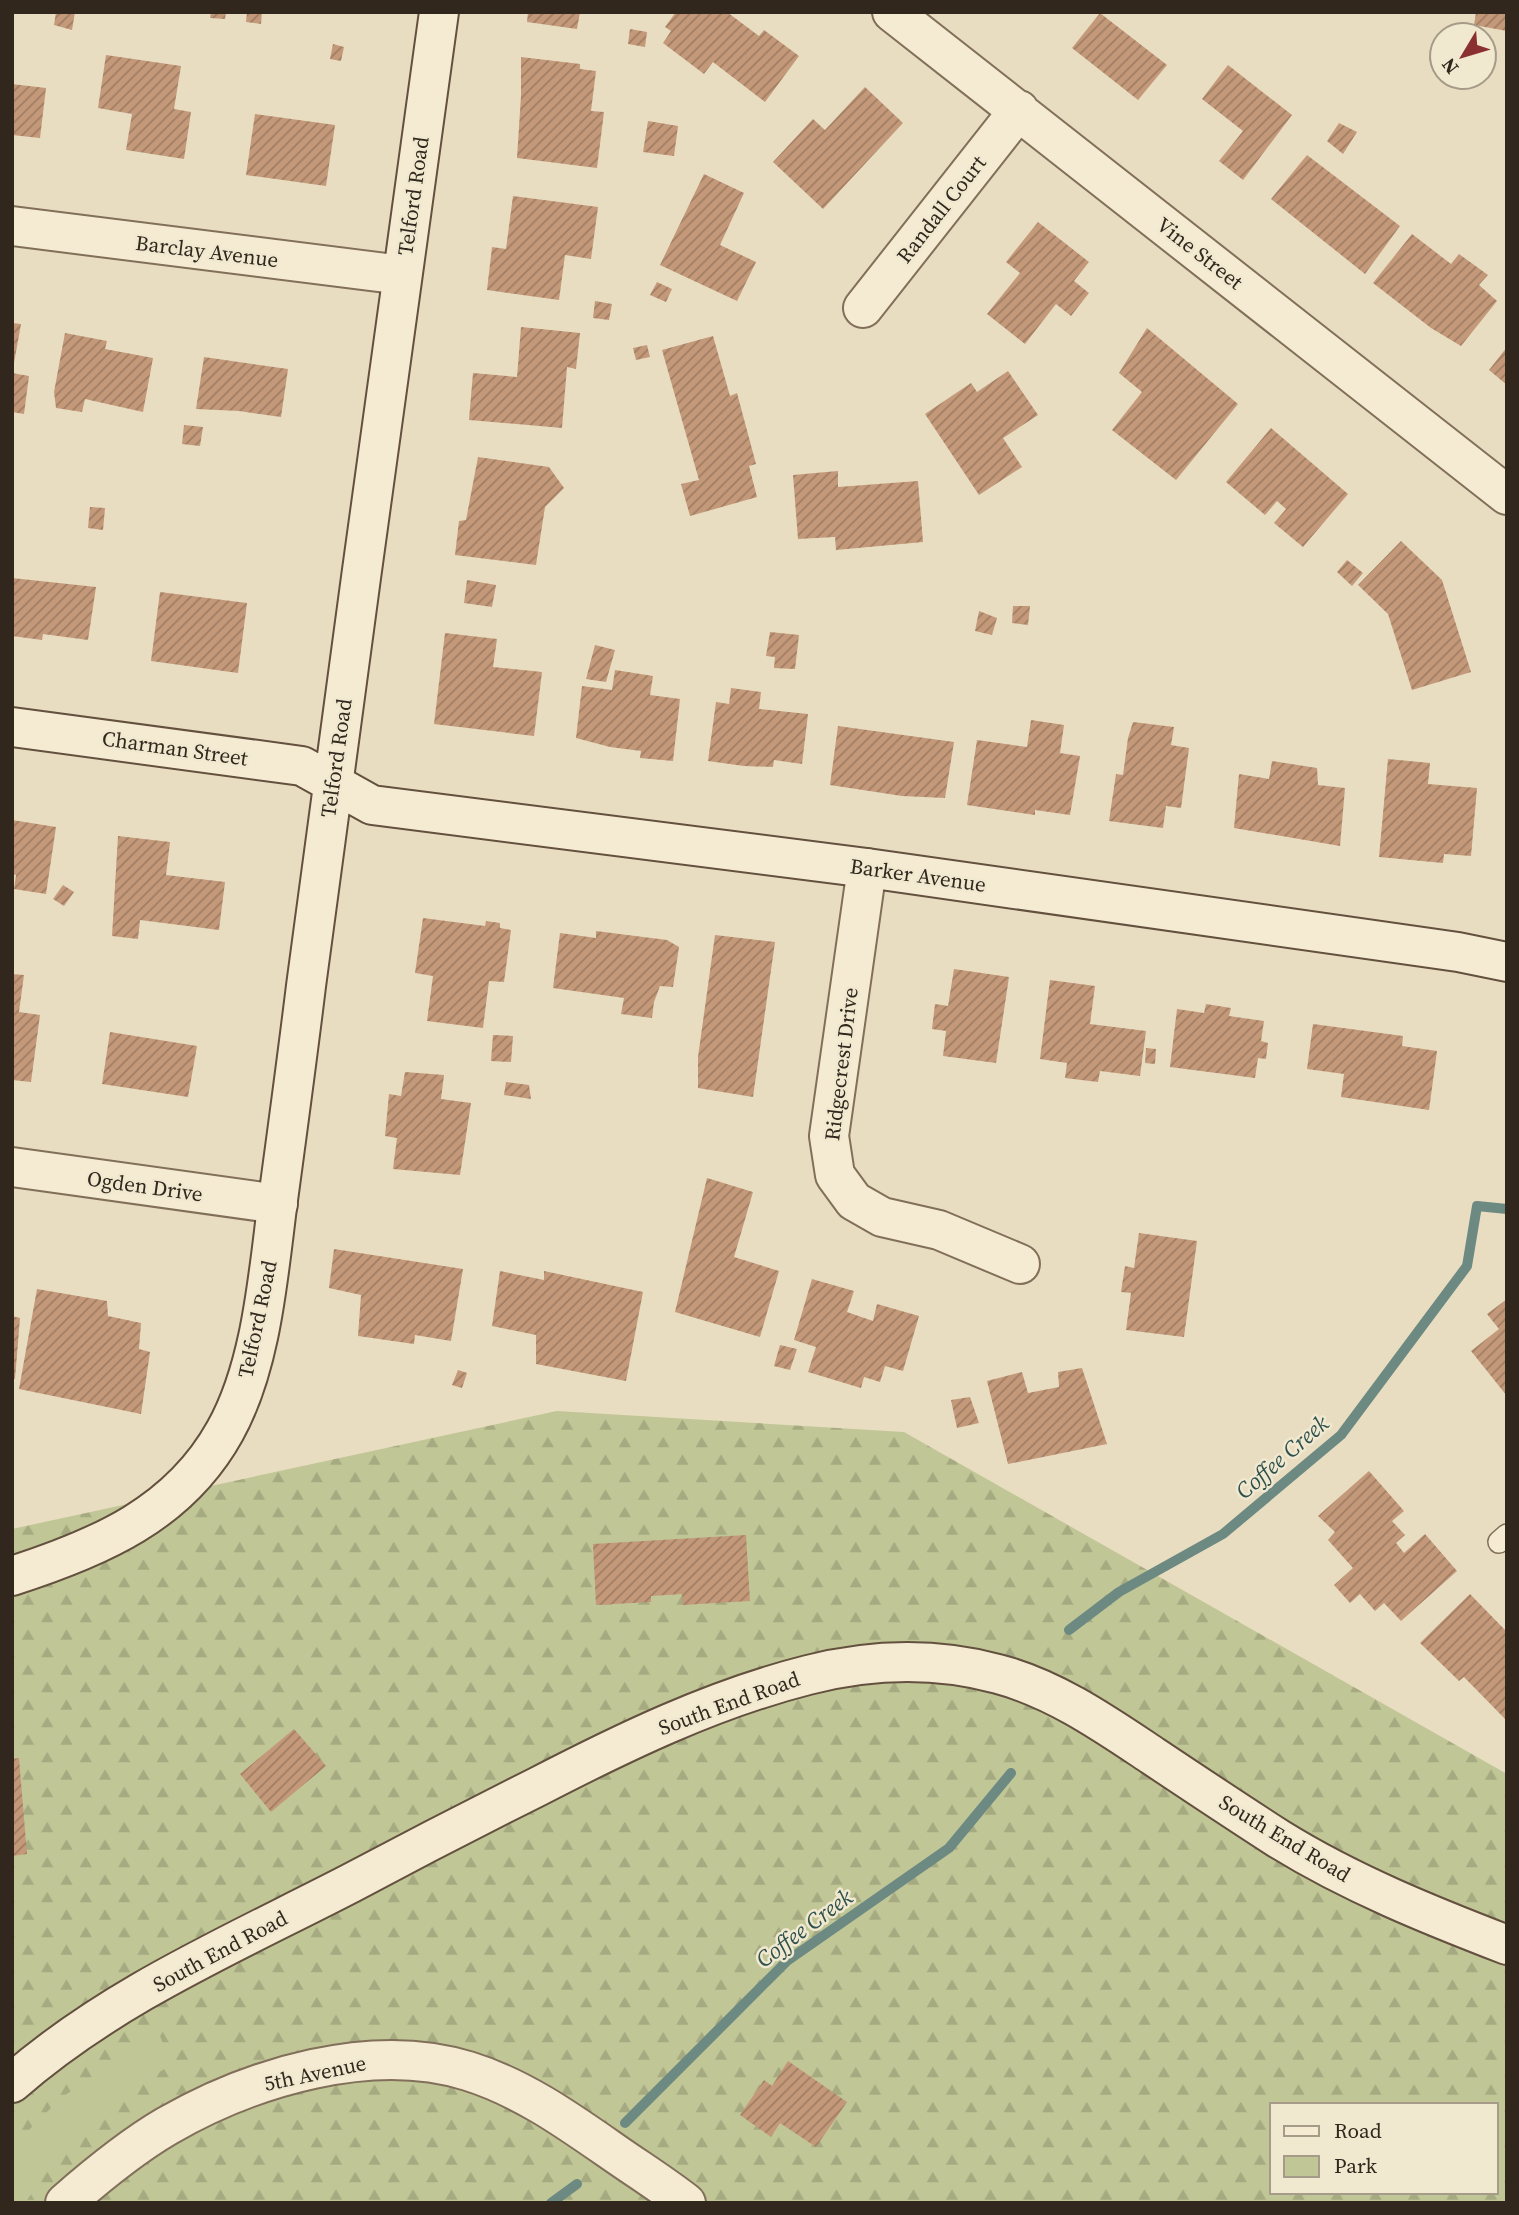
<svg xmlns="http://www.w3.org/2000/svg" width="1519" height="2215" viewBox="0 0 1519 2215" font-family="'Source Serif 4',serif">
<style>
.forest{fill:url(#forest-firs);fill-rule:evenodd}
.green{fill:#c1c696}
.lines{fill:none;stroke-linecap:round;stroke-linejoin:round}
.stream{stroke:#6c8982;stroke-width:10}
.building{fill:url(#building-hatch)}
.lane-casing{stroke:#816f5a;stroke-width:24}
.street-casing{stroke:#816f5a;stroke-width:42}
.secondary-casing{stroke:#63503e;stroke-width:42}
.lane{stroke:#f5ebd3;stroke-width:21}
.street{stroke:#f5ebd3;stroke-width:38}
.secondary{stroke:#f5ebd3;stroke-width:38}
.labels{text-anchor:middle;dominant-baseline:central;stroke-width:5;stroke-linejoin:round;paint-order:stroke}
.street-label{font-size:21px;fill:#32271d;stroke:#f1e8d0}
.water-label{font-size:23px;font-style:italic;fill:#2e514e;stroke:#f1e8d0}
</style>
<defs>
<pattern id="forest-firs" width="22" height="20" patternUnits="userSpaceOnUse" patternTransform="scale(1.75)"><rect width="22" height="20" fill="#c1c696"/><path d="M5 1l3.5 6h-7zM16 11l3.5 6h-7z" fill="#a6aa81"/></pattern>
<pattern id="building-hatch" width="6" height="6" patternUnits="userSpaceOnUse" patternTransform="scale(1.75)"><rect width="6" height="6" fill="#c4997a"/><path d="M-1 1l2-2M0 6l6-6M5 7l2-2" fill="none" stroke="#a07d63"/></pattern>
</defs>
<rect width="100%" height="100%" fill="#e9ddc1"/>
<path class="forest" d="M557 1411 904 1432 1507 1774V2203H12V1529ZM1272 2105H1496V2192H1272Z"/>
<path class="green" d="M158 2031 171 2064 72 2135 25 2203H12V2147L61 2098Z"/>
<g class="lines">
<path class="stream" d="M1069 1630 1119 1592 1223 1534 1341 1435 1467 1266 1477 1206 1507 1209
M625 2123 787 1961 949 1848 1011 1773
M551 2203 577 2184"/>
</g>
<path class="building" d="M56 12H75L72 30 54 25Z
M211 12H226L225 19 210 18Z
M247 12H262L261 24 246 22Z
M528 12H580L577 29 527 22Z
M676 12H727L759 36 764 30 799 56 765 102 713 62 704 74 663 43 671 31 665 27Z
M1476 12H1507V31L1474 25Z
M1100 13 1167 65 1138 100 1072 48Z
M630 29 647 32 645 47 628 44Z
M333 44 344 47 341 61 330 59Z
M106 55 181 66 174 109 191 112 184 159 126 150 132 114 98 108Z
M521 57 580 64V69L596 71 591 111 604 112 597 168 517 158 521 96Z
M1228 65 1292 115 1243 180 1219 161 1243 131 1202 99Z
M12 84 46 88 40 138 12 135Z
M865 87 903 123 823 209 773 162 813 119 825 130Z
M255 114 335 125 326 186 246 175Z
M648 121 678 126 674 156 643 152Z
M1339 123 1357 132 1343 154 1327 141Z
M1307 155 1400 226 1365 274 1271 199Z
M704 174 744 193 720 245 756 262 737 301 660 265Z
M513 196 598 207 591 259 565 255 559 300 487 290 492 247 506 249Z
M1038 222 1089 262 1074 281 1089 293 1071 316 1056 304 1025 344 987 314 1020 273 1006 262Z
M1412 234 1451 264 1459 254 1488 275 1479 285 1497 301 1461 346 1431 328 1373 283Z
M657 282 672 289 666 302 650 295Z
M595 301 612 304 609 320 593 318Z
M12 323 21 324 14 363H12Z
M521 327 580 333 576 369 567 367 562 428 469 420 473 373 517 377Z
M1147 328 1238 404 1176 480 1112 430 1142 392 1119 373Z
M65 333 107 341 105 349 153 358 143 412 85 399 82 412 56 408 54 392Z
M713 336 730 396 737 393 756 464 749 466 757 497 690 516 681 484 699 480 662 350Z
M647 345 650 357 636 360 633 348Z
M1507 347V385L1489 370Z
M204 357 288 369 281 417 239 411 196 409Z
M1008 371 1038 415 1003 438 1022 467 979 495 925 414 971 383 977 392Z
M12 373 29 376 24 414 12 412Z
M184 425 203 427 200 446 182 444Z
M1271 428 1348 494 1303 547 1274 523 1286 509 1277 501 1265 515 1226 482Z
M478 457 549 467 564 488 545 507 536 565 455 555 459 521 466 520Z
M838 471V487L918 481 923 542 836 550 835 537 798 539 793 475Z
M90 507 105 508 103 530 88 528Z
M1401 541 1442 580 1471 672 1412 690 1388 614 1358 585Z
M1347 560 1363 573 1352 586 1337 572Z
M12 578 96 587 88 640 43 634 42 640 12 636Z
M467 580 496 585 492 607 464 603Z
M160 592 247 603 238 673 151 661Z
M1013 606H1030L1028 625 1012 623Z
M979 611 997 618 992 635 975 631Z
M770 632 799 635 795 669 774 668 775 657 766 656Z
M445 633 497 639 493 667 542 672 534 736 434 724Z
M595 645 615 650 606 682 586 679Z
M615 670 653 676 650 695 680 699 673 761 640 758 641 751 610 747 576 738 582 686 612 690Z
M731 688 761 692 759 709 808 714 802 764 774 760 773 767 744 766 708 761 716 702 729 704Z
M1031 720 1064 725 1060 753 1080 756 1070 815 1035 810V815L967 805 977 740 1027 747Z
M1133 722 1174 727 1171 745 1189 748 1181 808 1166 806 1163 828 1109 821 1116 774 1123 775 1128 738Z
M838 726 954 742 945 798 902 796 830 785Z
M1388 759 1430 763 1428 784 1477 788 1471 856 1444 854 1443 863 1379 857Z
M1272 761 1317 768 1318 785 1345 788 1340 846 1234 828 1239 774 1269 779Z
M12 820 56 827 46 894 14 889 16 875 12 874Z
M118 836 170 842 166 875 225 882 219 930 140 920 138 939 112 936Z
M63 885 74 892 64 906 53 899Z
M423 918 485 926 486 921 500 923V928L511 930 504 982 489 981 483 1028 427 1021 433 976 415 973Z
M596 931 667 940 679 947 673 987 660 986 654 1002 652 1018 621 1014 624 998 553 988 560 933 596 938Z
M715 935 775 942 753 1097 698 1088V1057Z
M954 969 1009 977 996 1063 943 1056 946 1031 932 1029 935 1004 948 1006Z
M12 974 24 975 19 1012 40 1015 31 1082 12 1080Z
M1050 980 1095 986 1090 1024 1146 1031 1140 1076 1100 1071 1098 1082 1065 1078 1067 1063 1040 1059Z
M1206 1004 1231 1008 1229 1016 1264 1021 1261 1041 1268 1043 1266 1059 1258 1058 1255 1078 1170 1067 1177 1009 1204 1013Z
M1313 1024 1403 1036 1402 1046 1437 1051 1429 1110 1341 1097 1344 1074 1307 1069Z
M110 1032 197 1046 188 1097 102 1084Z
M493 1035 513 1036 511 1062 491 1061Z
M1146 1048 1156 1049 1155 1064 1145 1063Z
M405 1072 444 1075 441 1099 471 1103 460 1175 393 1169 397 1138 385 1136 389 1094 401 1096Z
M506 1082 529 1085 531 1099 504 1095Z
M707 1178 753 1192 734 1257 779 1271 760 1337 675 1312Z
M1139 1233 1197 1241 1184 1337 1126 1330 1131 1293 1121 1292 1125 1266 1134 1268Z
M334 1249 463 1269 451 1341 415 1335 414 1344 358 1336 361 1295 329 1288Z
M500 1271 544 1280V1271L643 1292 626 1381 536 1364V1335L492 1326Z
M812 1279 854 1291 847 1312 873 1321 877 1304 919 1316 903 1371 885 1366 880 1382 864 1377 861 1388 808 1372 816 1347 794 1340Z
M37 1289 107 1301 108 1316 141 1323 139 1349 150 1352 141 1414 19 1389Z
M1507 1299V1396L1471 1351 1499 1329 1487 1314Z
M12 1316 20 1318 15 1379H12Z
M780 1345 797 1349 790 1370 774 1366Z
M1082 1368 1107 1444 1008 1464 987 1381 1022 1372 1028 1393 1059 1387 1058 1372Z
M458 1370 467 1373 462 1388 452 1385Z
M970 1397 979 1423 957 1428 951 1400Z
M1369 1471 1404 1511 1392 1521 1405 1535 1396 1543 1404 1553 1425 1534 1457 1571 1401 1621 1384 1603 1375 1611 1360 1594 1350 1603 1334 1585 1353 1568 1328 1540 1335 1532 1318 1516Z
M746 1535 750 1601 683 1605 682 1594 651 1596V1602L596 1605 593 1544Z
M1470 1594 1507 1632V1721L1464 1677 1459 1681 1420 1643Z
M294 1729 326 1766 271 1812 240 1774Z
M19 1758 27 1854 12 1856V1759Z
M788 2061 847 2102 816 2147 780 2123 771 2137 740 2115 764 2080 772 2086Z"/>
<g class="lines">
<g class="lane-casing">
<path id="lane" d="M1499 1542 1507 1535"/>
</g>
<g class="street-casing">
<path id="street" d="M892 12 1507 495
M12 226 402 275
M863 308 1019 110
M867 868 829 1136 835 1175 854 1201 882 1217 939 1230 1020 1264
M12 1167 278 1204
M65 2203C97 2175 131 2147 167 2126 252 2077 372 2041 468 2071 523 2088 570 2122 616 2154 639 2170 663 2185 686 2203"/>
</g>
<g class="secondary-casing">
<path id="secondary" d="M12 727 302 766 372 805 867 868 1458 952 1507 962
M12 1576C99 1548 179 1514 225 1431 261 1367 268 1278 277 1207 287 1133 297 1060 306 986 349 661 394 337 439 12
M12 2083C111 1996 235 1943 351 1883 413 1850 475 1818 537 1787 624 1742 713 1699 808 1675 871 1659 935 1657 998 1674 1055 1689 1105 1724 1153 1756 1195 1784 1237 1812 1279 1839 1350 1883 1429 1915 1507 1945"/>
</g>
<use href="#lane" class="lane"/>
<use href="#street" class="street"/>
<use href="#secondary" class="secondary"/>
</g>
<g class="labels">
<g class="street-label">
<text transform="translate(413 196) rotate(-82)">Telford Road</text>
<text transform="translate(941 209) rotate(-52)">Randall Court</text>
<text transform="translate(207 251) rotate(7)">Barclay Avenue</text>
<text transform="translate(1200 253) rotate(38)">Vine Street</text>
<text transform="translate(175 748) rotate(8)">Charman Street</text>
<text transform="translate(336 758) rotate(-82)">Telford Road</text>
<text transform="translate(918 875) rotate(8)">Barker Avenue</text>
<text transform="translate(841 1064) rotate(-83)">Ridgecrest Drive</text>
<text transform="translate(145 1186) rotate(8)">Ogden Drive</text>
<text transform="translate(257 1319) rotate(-78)">Telford Road</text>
<text transform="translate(729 1703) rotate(-20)">South End Road</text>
<text transform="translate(1285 1838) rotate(31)">South End Road</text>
<text transform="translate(220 1951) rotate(-28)">South End Road</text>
<text transform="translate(315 2073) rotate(-12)">5th Avenue</text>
</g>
<g class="water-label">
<text transform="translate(1282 1457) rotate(-41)">Coffee Creek</text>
<text transform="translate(804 1928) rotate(-37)">Coffee Creek</text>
</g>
</g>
<rect width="1519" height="2215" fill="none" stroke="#32271d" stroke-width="28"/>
<rect x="1270" y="2103" width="228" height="91" fill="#f1e8d0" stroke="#a59b88" stroke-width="2"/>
<rect x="1284" y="2126" width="35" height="10" fill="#f5ebd3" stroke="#a59b88" stroke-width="2"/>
<text x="1334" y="2138" font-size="21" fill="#32271d">Road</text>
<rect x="1284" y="2156" width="35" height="21" fill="#c1c696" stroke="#a59b88" stroke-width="2"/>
<text x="1334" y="2173" font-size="21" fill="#32271d">Park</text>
<g transform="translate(1463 56) rotate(232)"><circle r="33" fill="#f1e8d0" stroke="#a59b88" stroke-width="2"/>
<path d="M0-5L12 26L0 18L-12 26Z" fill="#8b3031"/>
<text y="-10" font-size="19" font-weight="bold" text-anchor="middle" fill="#32271d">N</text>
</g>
</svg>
